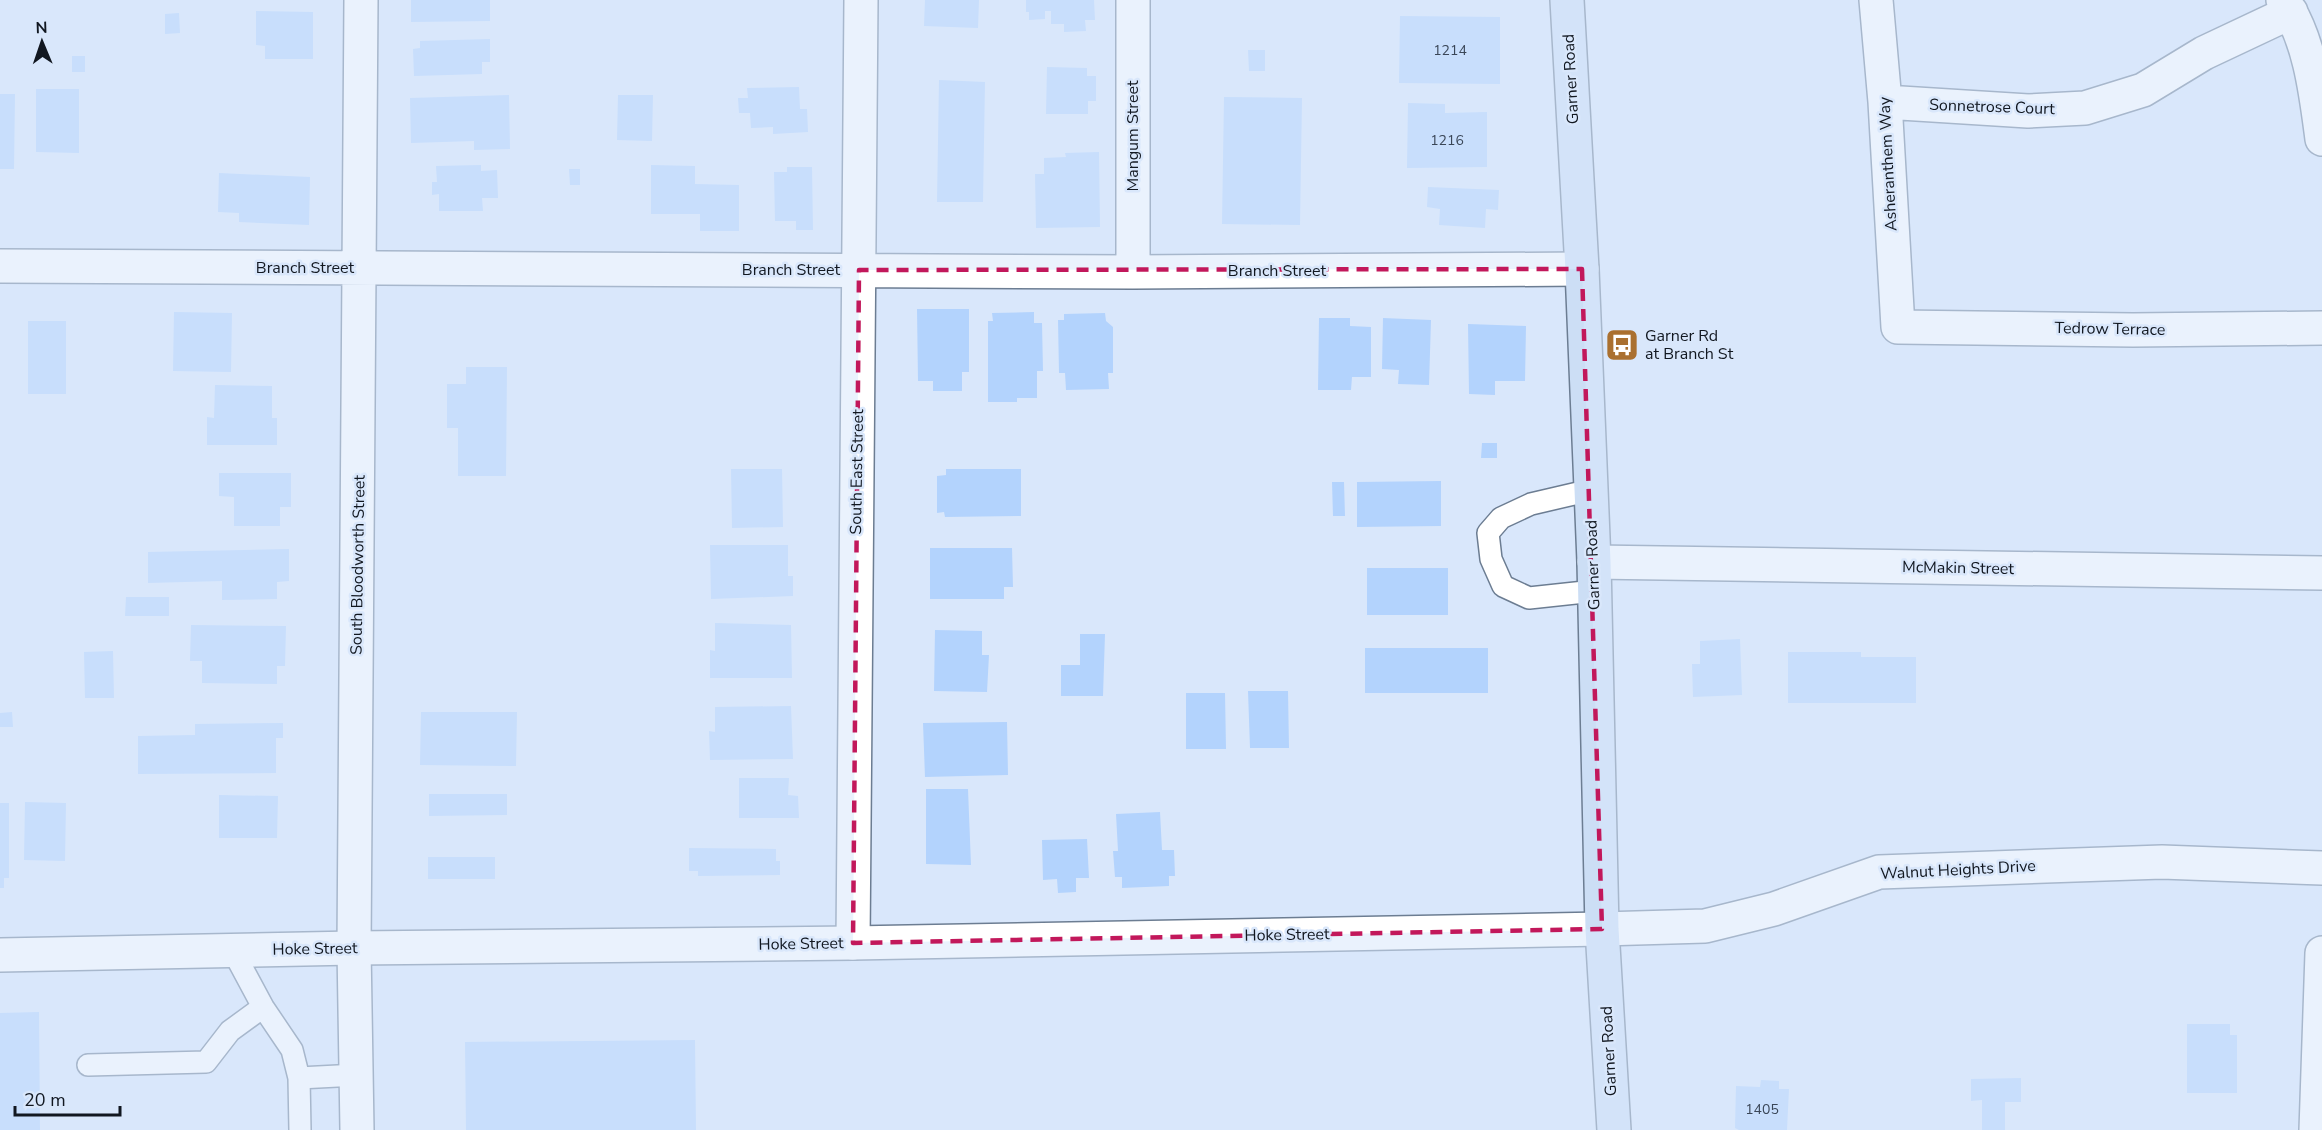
<svg xmlns="http://www.w3.org/2000/svg" width="2322" height="1130" viewBox="0 0 2322 1130" font-family="'Nunito Sans',sans-serif">
<style>
.building{fill:#b3d3fd}
.lines{fill:none;stroke-linecap:round;stroke-linejoin:round}
.service-casing{stroke:#6c7d92;stroke-width:24}
.minor-casing{stroke:#6c7d92;stroke-width:36}
.tertiary-casing{stroke:#6c7d92;stroke-width:36}
.secondary-casing{stroke:#6c7d92;stroke-width:36}
.service{stroke:#fff;stroke-width:21}
.minor{stroke:#fff;stroke-width:33}
.tertiary{stroke:#fff;stroke-width:33}
.secondary{stroke:#ccdef5;stroke-width:33}
.marked{fill:none;stroke:#c2185b;stroke-width:4.5;stroke-dasharray:12 8;stroke-linejoin:round}
.labels{text-anchor:middle;dominant-baseline:central;stroke-width:5;stroke-linejoin:round;paint-order:stroke}
.number-label{font-size:14px;fill:#3a4657}
.street-label{font-size:16px;fill:#111720;stroke:#d9e7fb}
.poi-label{font-size:16px;fill:#111720;stroke:#d9e7fb;text-anchor:start}
</style>
<rect width="100%" height="100%" fill="#d9e7fb"/>
<path class="building" d="M411 0H490V21L411 22Z
M925 0H979L978 28 924 26Z
M1026 0H1094L1095 20H1085L1086 31 1064 32V24H1051V11H1045V19L1029 20V12H1026Z
M256 11 313 12V59H265V46L256 45Z
M179 13 180 33 165 34V14Z
M1400 16 1500 17V84L1399 83Z
M490 39V62H482V74L414 76 413 49 420 48V41Z
M1248 50H1265V71H1249Z
M72 56H85V72H72Z
M1047 67 1087 68V76H1096V101H1088V114H1046Z
M939 80 985 82 983 202H937Z
M799 87 800 109H807L808 132 773 134V127L751 128 750 113H739L738 98H748L747 88Z
M36 89H79V153L36 152Z
M0 94H15L14 169H0Z
M509 95 510 149 474 150V141L411 143 410 98Z
M618 95H653L652 141 617 140Z
M1224 97 1302 98 1300 225 1222 224Z
M1408 103 1445 104V113L1487 112V167L1407 168Z
M1099 152 1100 227 1036 228 1035 174H1044V158L1066 157 1065 153Z
M481 165V171L497 170 498 198H482L483 211H439V194L432 195V182H437L436 166Z
M651 165 695 166V184L739 185V231H700V214H651Z
M787 167H812L813 230H796V221H775L774 172H787Z
M569 169H580V185H570Z
M219 173 310 177 309 225 239 222V213L218 212Z
M1428 187 1499 190 1498 210 1486 209 1485 228 1439 225 1440 209 1427 207Z
M917 309H969V372H962V391H933V381H918Z
M174 312 232 313 231 372 173 371Z
M1034 312V323H1042L1043 371H1037V398H1017V402H988V321H993L992 313Z
M1105 313 1106 321 1113 327V373H1108L1109 389 1066 390 1065 373H1059L1058 320H1064V314Z
M1319 318H1350V326L1371 327V377H1352L1351 390H1318Z
M1383 318 1431 320 1429 385 1398 384 1399 370 1382 369Z
M28 321H66V394H28Z
M1468 324 1526 326 1525 381H1495V395L1469 394Z
M466 367H507L506 476H458V428H447V384H466Z
M215 385 272 386V418H277V445H207V417L214 418Z
M1482 443H1497V458H1481Z
M731 469H782L783 527 732 528Z
M946 469H1021V516L945 517 944 512 937 513V476L946 475Z
M219 473H291V507H280V526H234V497L219 496Z
M1441 481V526L1357 527V482Z
M1332 482H1344L1345 516H1333Z
M710 545H788V576H793V596L711 599Z
M930 548H1012L1013 587H1004V599H930Z
M289 549V581L277 582V599L222 600V581L148 583V552Z
M1367 568H1448V615H1367Z
M126 597H169V616H125Z
M715 623 791 625 792 678H710V650L715 651Z
M191 625 286 626 285 666H277V684L202 683V661H190Z
M935 630 982 631V655H989L987 692 934 691Z
M1080 634H1105L1103 696H1061V665H1080Z
M1740 639 1742 695 1693 697 1692 664H1700V641Z
M1365 648H1488V693H1365Z
M113 651 114 698H85L84 652Z
M1788 652H1861V657H1916V703H1788Z
M1248 691H1288L1289 748H1250Z
M1186 693H1225L1226 749H1186Z
M791 706 793 759 710 760 709 731 715 732V707Z
M12 712 13 727H0V713Z
M421 712H517L516 766 420 765Z
M1007 722 1008 775 925 777 923 723Z
M283 723V738H276V773L138 774V736L195 735V724Z
M739 778H789L788 795 798 796 799 818H739Z
M926 789H968L971 865 926 864Z
M429 794H507V815L429 816Z
M219 795 278 796 277 838H219Z
M25 802 66 803 65 861 24 860Z
M0 803H9V878H4V888H0Z
M1160 812 1162 850H1174L1175 876H1169V886L1122 888V877H1115L1113 851H1118L1116 814Z
M1087 839 1089 878H1076V892L1058 893 1057 879 1043 880 1042 840Z
M689 848 776 849V861H780V875L698 876V871H689Z
M428 857H495V879H428Z
M39 1012 40 1130H0V1013Z
M2187 1024H2230V1035H2237V1093H2187Z
M695 1040 696 1130H466L465 1042Z
M2021 1078V1102H2005V1130H1982V1100L1971 1101V1079Z
M1761 1080 1779 1081V1089H1789L1787 1130H1739L1735 1128 1736 1086 1760 1087Z"/>
<g class="lines">
<g class="service-casing">
<path id="service" d="M1591 490 1531 504 1501 518 1488 533 1491 559 1503 586 1529 598 1594 591
M233 951 263 1007 292 1050 299 1078 300 1130
M88 1065 206 1062 230 1031 263 1007
M299 1078 357 1075"/>
</g>
<g class="minor-casing">
<path id="minor" d="M1133 0V272
M1876 0 1885 102 1898 327 2133 330 2322 328
M2283 0C2310 39 2316 93 2322 139
M1885 102 2028 111 2085 108 2143 90 2204 53 2291 12
M0 266 1133 272 1582 269
M1594 562 2322 573
M1602 929 1705 926 1774 909 1879 872 2162 862 2322 868
M853 943 861 0
M357 1130 354 948 361 0
M2316 1130 2322 953"/>
</g>
<g class="tertiary-casing">
<path id="tertiary" d="M0 955 354 948 853 943 1602 929"/>
</g>
<g class="secondary-casing">
<path id="secondary" d="M1567 0 1582 269 1594 562 1602 929 1614 1130"/>
</g>
<use href="#service" class="service"/>
<use href="#minor" class="minor"/>
<use href="#tertiary" class="tertiary"/>
<use href="#secondary" class="secondary"/>
</g>
<path d="M0 0H2322V1130H0ZM1582 269 1602 929 853 943 859 270Z" fill="#d9e7fb" fill-opacity=".55" fill-rule="evenodd"/>
<path class="marked" d="M1582 269 1602 929 853 943 859 270Z"/>
<defs>
<g id="bus-square" transform="scale(1.725)"><rect x="-9" y="-9" width="18" height="18" rx="4" fill="#aa7030" stroke="#d9e7fb"/><path d="M-5-6H5V4H4V6H2V4H-2V6H-4V4H-5ZM-3.5-4V0h7V-4ZM-3.5 1.2v1.5H-2V1.2ZM2 1.2v1.5H3.5V1.2Z" fill="#fff"/></g>
</defs>
<g fill-rule="evenodd">
<use href="#bus-square" x="1622" y="345"/>
</g>
<g class="labels">
<g class="number-label">
<text x="1450" y="50">1214</text>
<text x="1447" y="140">1216</text>
<text x="1762" y="1109">1405</text>
</g>
<g class="street-label">
<text transform="translate(1571 79) rotate(-93)">Garner Road</text>
<text transform="translate(1992 107) rotate(2)">Sonnetrose Court</text>
<text transform="translate(1133 136) rotate(-90)">Mangum Street</text>
<text transform="translate(1888 164) rotate(-93)">Asheranthem Way</text>
<text x="305" y="268">Branch Street</text>
<text x="791" y="270">Branch Street</text>
<text x="1277" y="271">Branch Street</text>
<text transform="translate(2110 329) rotate(1)">Tedrow Terrace</text>
<text transform="translate(857 472) rotate(-89)">South East Street</text>
<text transform="translate(358 565) rotate(-89)">South Bloodworth Street</text>
<text transform="translate(1593 565) rotate(-92)">Garner Road</text>
<text transform="translate(1958 568) rotate(1)">McMakin Street</text>
<text transform="translate(1958 870) rotate(-3)">Walnut Heights Drive</text>
<text transform="translate(1287 935) rotate(-1)">Hoke Street</text>
<text transform="translate(801 944) rotate(-1)">Hoke Street</text>
<text transform="translate(315 949) rotate(-1)">Hoke Street</text>
<text transform="translate(1609 1051) rotate(-93)">Garner Road</text>
</g>
<g class="poi-label">
<text x="1645" y="336">Garner Rd<tspan x="1645" dy="18">at Branch St</tspan></text>
</g>
</g>
<g transform="translate(42 42) rotate(358)" stroke="#d9e7fb" stroke-width="4.5" paint-order="stroke">
<path d="M0-4.5L10 22L0 15L-10 22Z" fill="#111720"/>
<text y="-9" font-size="16" font-weight="bold" text-anchor="middle" fill="#111720">N</text>
</g>
<path d="M15 1106v9h105v-9" fill="none" stroke="#111720" stroke-width="3"/>
<text x="24" y="1106" font-size="18" fill="#111720" stroke="#d9e7fb" stroke-width="4.5" paint-order="stroke">20 m</text>
</svg>
